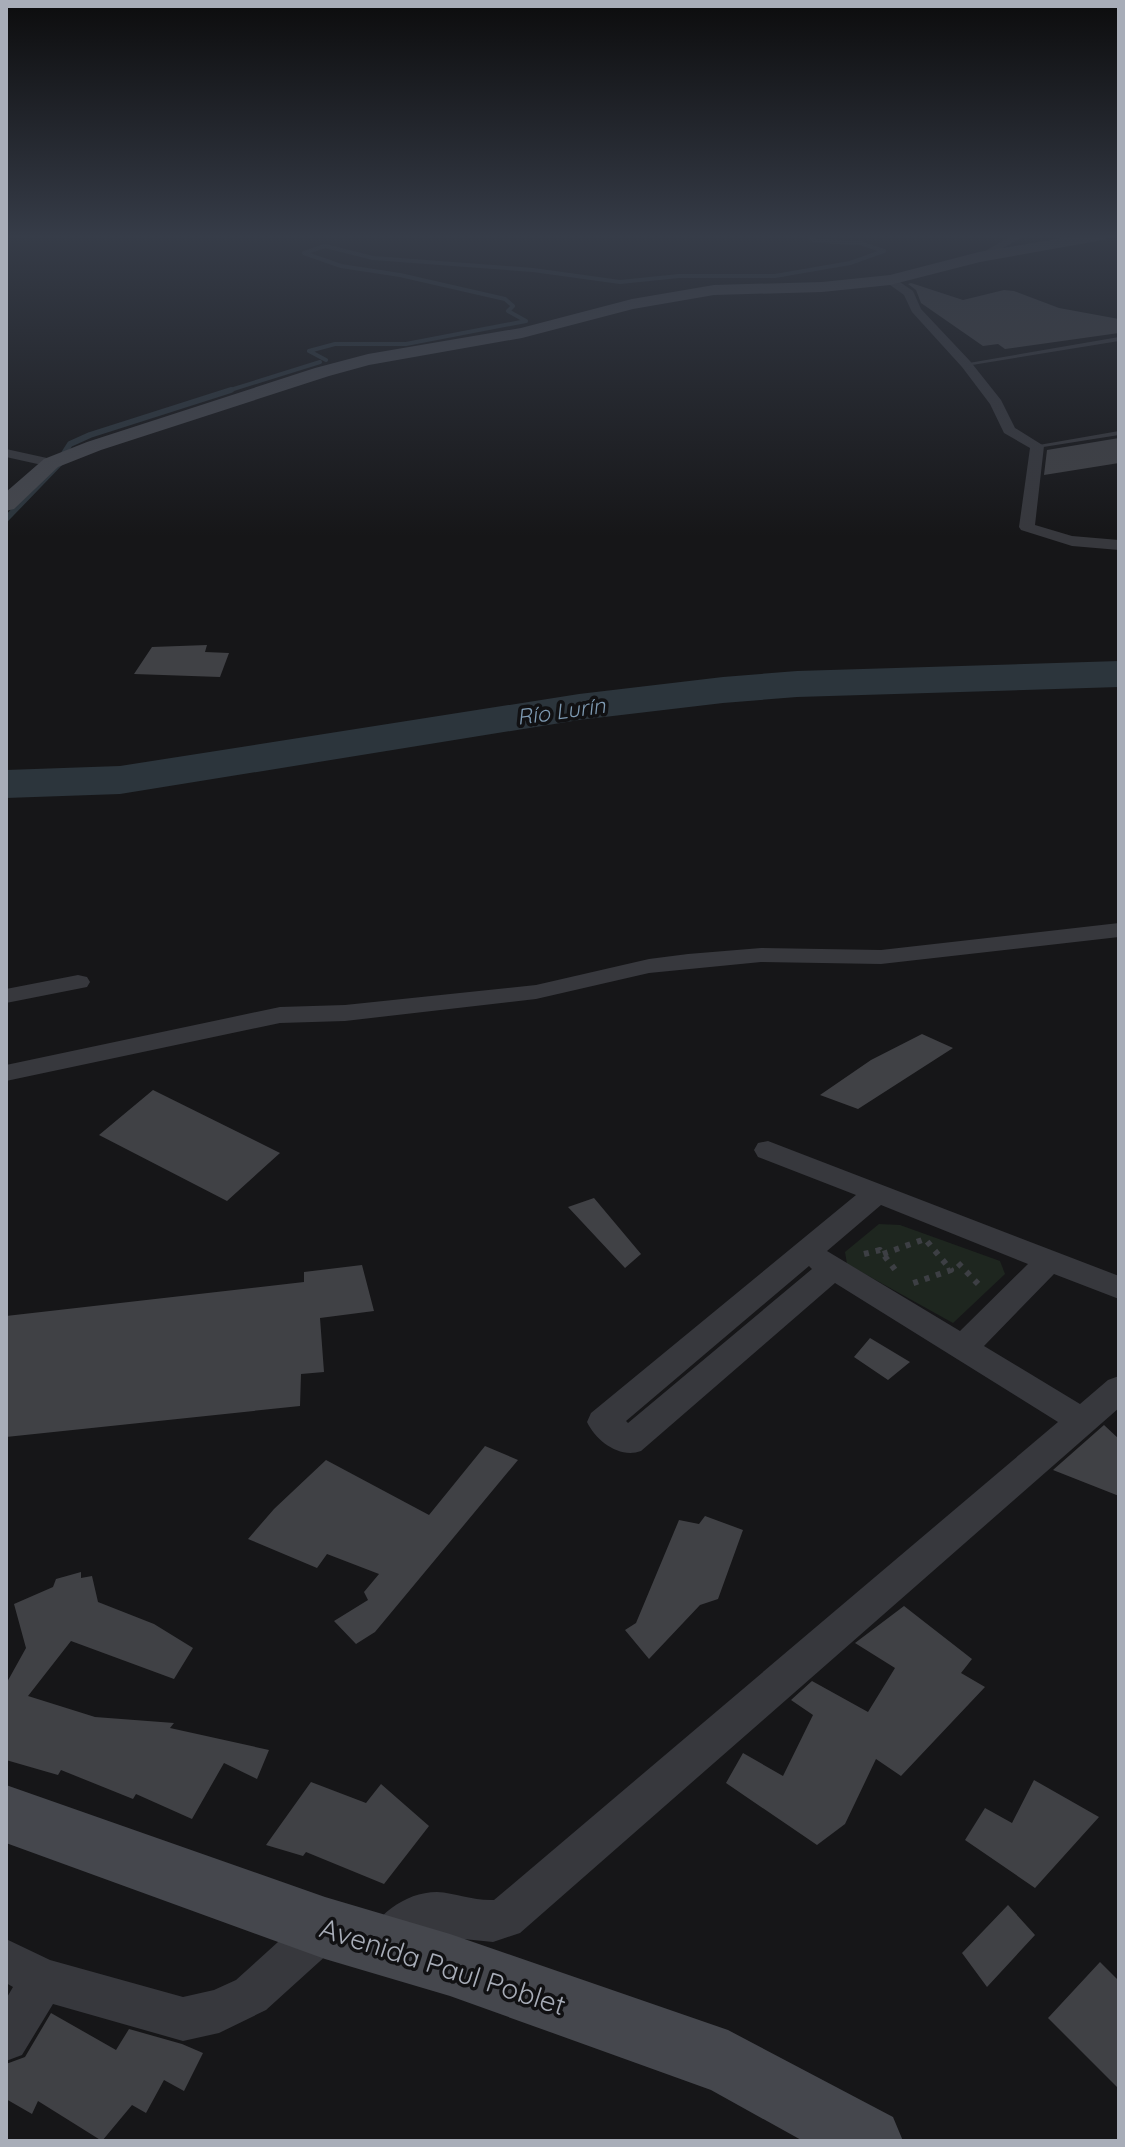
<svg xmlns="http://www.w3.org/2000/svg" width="1125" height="2147" viewBox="0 0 1125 2147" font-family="Quicksand,sans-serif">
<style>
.green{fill:#1e261f}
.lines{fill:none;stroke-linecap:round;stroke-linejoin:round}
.stream-far1{stroke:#2c353c;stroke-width:4}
.stream{stroke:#2c353c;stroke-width:6}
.river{fill:#2c353c;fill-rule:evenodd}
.building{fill:#404145}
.path{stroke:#3d3f44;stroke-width:6;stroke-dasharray:5 7;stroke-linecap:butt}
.lane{fill:#37383d;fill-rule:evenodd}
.street{fill:#37383d;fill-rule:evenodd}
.secondary{fill:#45474d;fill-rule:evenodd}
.labels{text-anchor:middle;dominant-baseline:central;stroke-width:7;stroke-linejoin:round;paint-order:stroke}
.far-water-label{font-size:22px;font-style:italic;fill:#7f9bb3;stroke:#111113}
.near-street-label{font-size:28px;fill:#a8adb8;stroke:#111113}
</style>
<rect width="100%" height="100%" fill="#161618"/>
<path class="green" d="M879 1224 900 1225 1000 1261 1005 1274 953 1323 847 1264 845 1252Z"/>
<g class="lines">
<path class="stream-far1" d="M326 360 309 351 335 344H406L526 321 508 311 513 306 505 299 400 275 341 266 304 253 325 246 373 258 533 270 620 282 679 276H775L850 263 884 251 860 243 816 241 810 239 813 236
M224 392 320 362"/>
<path class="stream" d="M63 455 70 444 90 435 231 390
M6 519 60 463"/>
<path class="river" d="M1119 661V687L797 697 723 703 579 720 120 794 6 798V770L120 766 579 694 723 677 797 671Z"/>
</g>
<path class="building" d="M911 283 963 300 1004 290 1014 291 1059 308 1119 319V333L1005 349 998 344 983 346 921 303 916 290 908 284Z
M1119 438V463L1044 475 1047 450Z
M207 645 205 652 229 653 220 677 134 674 152 647Z
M922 1034 953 1048 858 1109 820 1095 871 1060Z
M153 1090 280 1153 227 1201 99 1135Z
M594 1198 641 1254 625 1268 568 1207Z
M362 1265 374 1311 320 1318 324 1372 301 1374 300 1406 6 1437V1316L304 1282V1272Z
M870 1338 910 1362 888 1380 854 1357Z
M1104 1425 1119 1439V1496L1053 1470Z
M485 1446 518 1460 375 1632 356 1644 334 1621 368 1600 364 1592 379 1574 327 1554 317 1568 248 1539 274 1509 326 1460 429 1515Z
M705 1516 743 1530 718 1599 700 1605 649 1659 625 1630 636 1623 679 1520 699 1524Z
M81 1572V1578L92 1576 98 1602 154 1624 193 1648 174 1679 71 1641 28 1696 95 1717 174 1723 170 1728 269 1750 257 1779 224 1763 192 1819 136 1794 133 1799 61 1770 58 1775 6 1760V1684L26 1648 14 1604 53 1587 56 1579Z
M904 1606 972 1659 961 1673 985 1687 901 1776 876 1759 845 1824 817 1845 726 1783 743 1753 783 1776 813 1715 791 1700 812 1681 868 1712 895 1668 855 1643Z
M1034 1780 1099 1817 1035 1888 965 1840 985 1808 1012 1823Z
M311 1782 366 1803 381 1784 429 1826 384 1884 306 1852 303 1856 266 1845Z
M1008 1905 1035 1935 987 1987 962 1953Z
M1100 1962 1119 1981V2089L1048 2018Z
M51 2013 116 2050 129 2029 182 2044 203 2053 184 2091 164 2080 146 2113 132 2105 102 2141 38 2101 32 2114 6 2099V2064L25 2057Z"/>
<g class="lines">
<path class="path" d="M864 1254 880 1250 896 1271
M883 1254 925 1239 951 1270 911 1284
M958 1263 982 1288"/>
<path class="lane" d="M1119 337V341L966 366 963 364Z
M1119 431V435L1037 448 1033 446Z"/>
<path class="street" d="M1012 236H1025L983 259 974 257Z
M886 278H894L913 291 921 309 970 361 1001 400 1015 428 1044 446 1035 525 1072 536 1119 540V550L1072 546 1021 530 1019 527 1030 448 1004 433 990 404 962 367 912 312 904 295 886 282Z
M6 449 56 460 58 463 51 467 6 457Z
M1119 923V937L881 964 761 962 649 973 536 999 345 1021 280 1023 6 1081V1065L280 1007 345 1005 536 985 649 959 688 954 761 948 881 950Z
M78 975 87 977 90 982 87 987 6 1003V989Z
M768 1141 1119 1276V1299L1054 1274 984 1346 1080 1404 1108 1380 1119 1376V1408L520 1933 493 1942 424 1935 398 1960 383 1966 368 1960 362 1945C374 1917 404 1892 437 1892 456 1893 474 1901 494 1900L1058 1422 835 1283 641 1451C620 1459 596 1441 587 1422L591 1413 856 1195 758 1157 754 1150 758 1143ZM881 1205 1028 1264 960 1331 827 1251ZM809 1266 812 1269 628 1423 626 1421Z
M325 1907 340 1913 346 1928 340 1943 266 2010 219 2033 183 2041 53 2004 22 2055 6 2061V1999L13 1987 6 1983V1939L50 1960 183 1997 214 1990 236 1980 310 1913Z"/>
<path class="secondary" d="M1075 236H1110L1103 240 980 262 890 285 822 292 714 295 633 309 522 338 369 365 329 376 101 450 58 467 14 509 6 511V492L44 459 87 442 315 368 368 354 521 328 632 299 714 285 822 282 890 275 979 252Z
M6 1785 325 1897 450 1934 728 2030 893 2117 903 2141H803L711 2090 450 1996 325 1959 6 1843Z"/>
</g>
<linearGradient id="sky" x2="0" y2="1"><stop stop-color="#0c0c0d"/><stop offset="0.44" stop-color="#363c48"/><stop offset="1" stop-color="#363c48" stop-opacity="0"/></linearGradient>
<rect width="1125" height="537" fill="url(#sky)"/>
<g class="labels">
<g class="far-water-label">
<text transform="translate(561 711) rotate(-8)">Río Lurín</text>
</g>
<g class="near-street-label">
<text transform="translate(443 1966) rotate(18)">Avenida Paul Poblet</text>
</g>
</g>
<rect width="1125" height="2147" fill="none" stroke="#a8adb8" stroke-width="16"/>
</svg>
